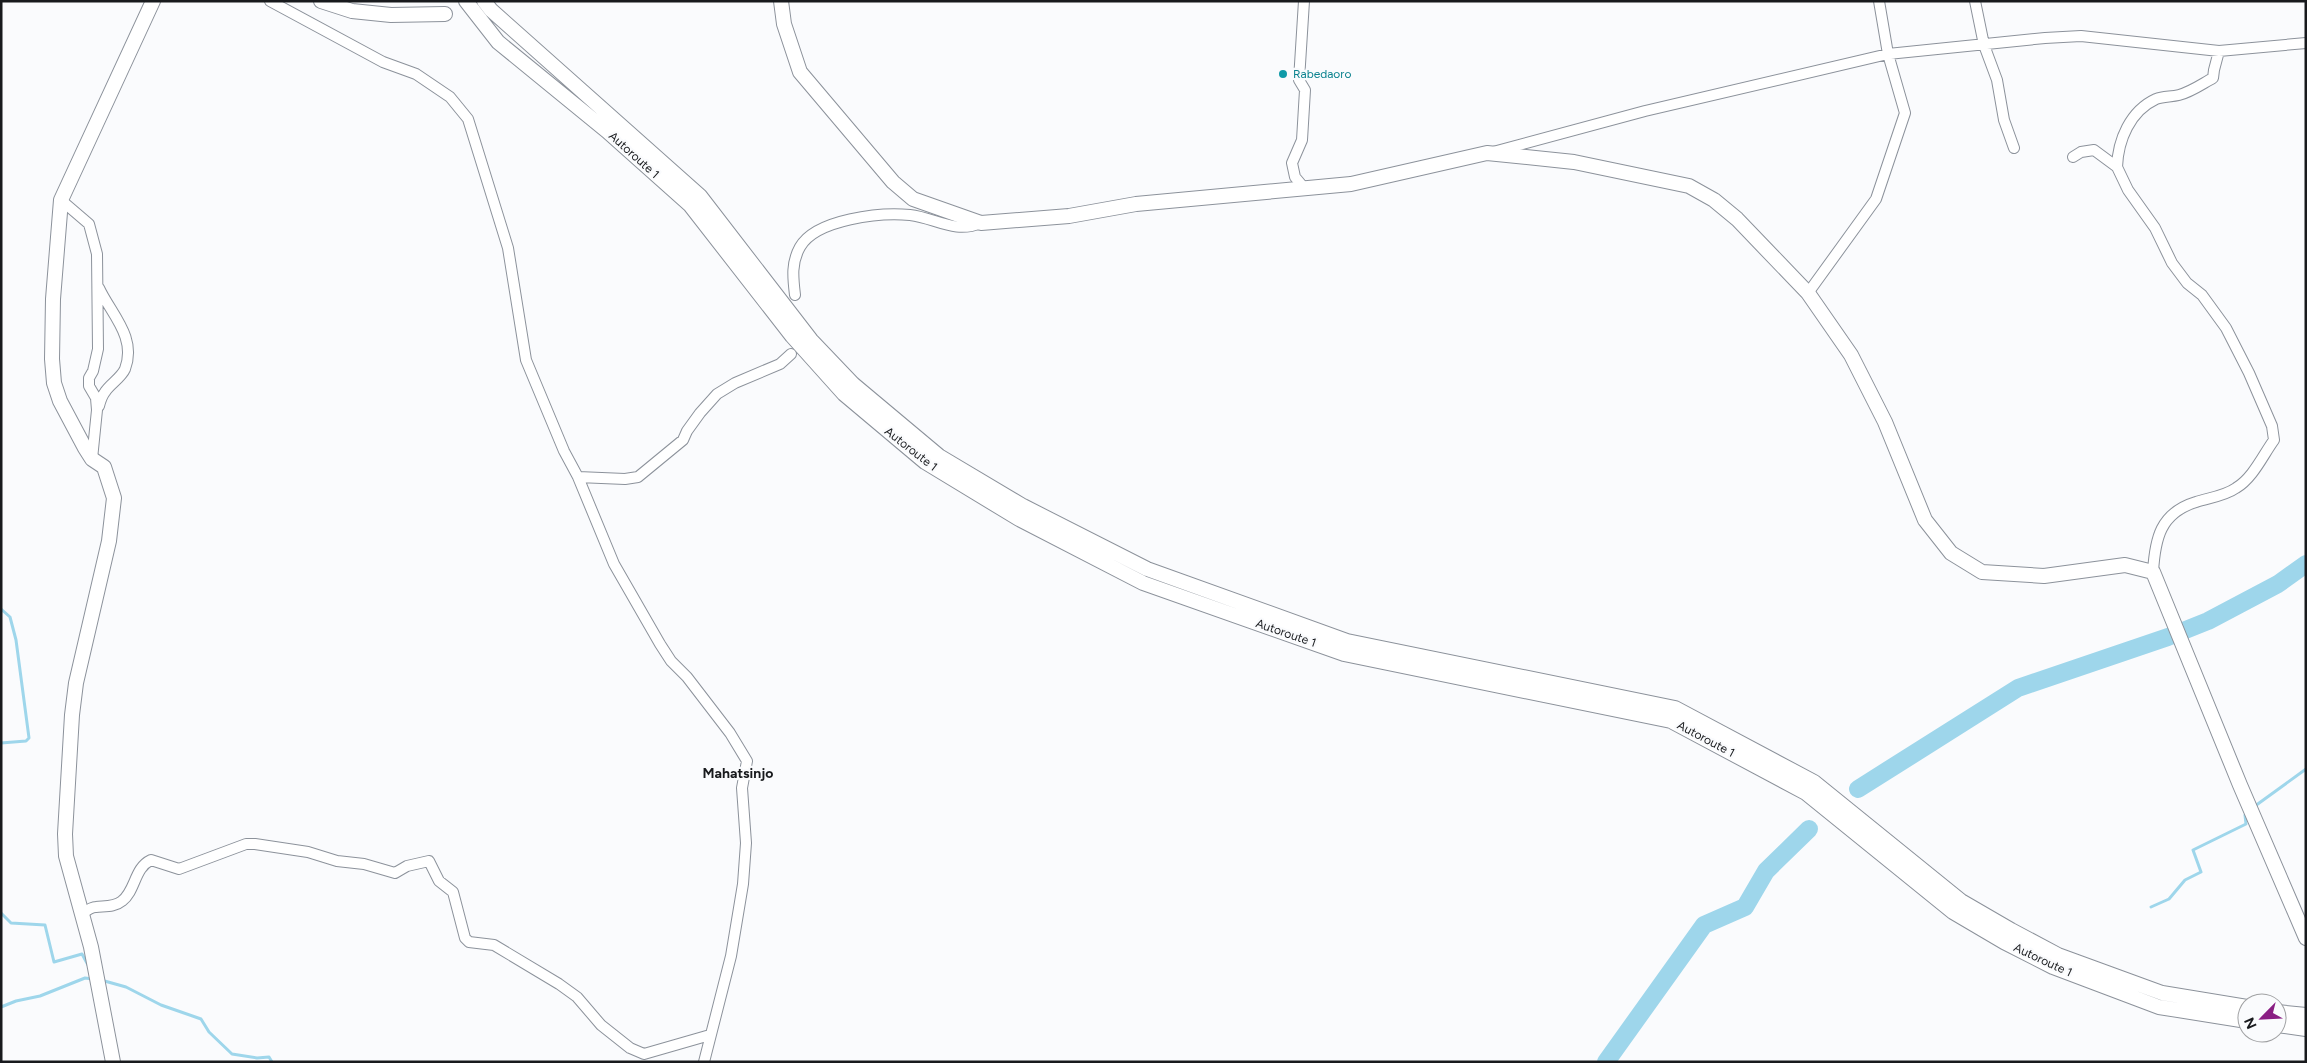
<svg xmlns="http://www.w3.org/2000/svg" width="2307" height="1063" viewBox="0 0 2307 1063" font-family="Figtree,sans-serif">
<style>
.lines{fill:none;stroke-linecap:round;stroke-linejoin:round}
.stream{stroke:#9ed6eb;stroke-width:3}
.river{stroke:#9ed6eb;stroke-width:18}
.street-casing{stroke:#8c929b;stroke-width:12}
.secondary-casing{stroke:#8c929b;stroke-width:16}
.street{stroke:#fff;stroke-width:10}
.secondary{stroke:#fff;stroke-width:14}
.culture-dot{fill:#0f9aa8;stroke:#fafbfd;stroke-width:2}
.labels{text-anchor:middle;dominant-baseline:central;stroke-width:4.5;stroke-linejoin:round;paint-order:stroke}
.culture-label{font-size:12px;fill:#0d838f;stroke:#fafbfd;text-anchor:start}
.street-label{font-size:12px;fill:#181a1d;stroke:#fafbfd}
.neighbourhood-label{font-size:14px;font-weight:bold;fill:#181a1d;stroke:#fafbfd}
</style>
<rect width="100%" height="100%" fill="#fafbfd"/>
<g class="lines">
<path class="stream" d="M1 609 10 617 16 640 29 738 26 741 1 743
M2255 806 2306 769
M2151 907 2169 899 2185 880 2201 872 2193 850 2246 824 2245 815
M1 913 11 923 45 925 54 962 82 954 88 965
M101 980 126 987 161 1005 201 1019 209 1032 232 1054 257 1058 269 1057 272 1062
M1 1007 16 1001 40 996 85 978 93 979"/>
<path class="river" d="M1858 789 2018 688 2168 637 2208 621 2278 584 2306 564
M1606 1062 1704 925 1745 907 1766 871 1809 829"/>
<g class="street-casing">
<path id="street" d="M270 1 383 62 416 74 450 97 468 119 508 248 526 360 564 451 578 477 614 564 660 644 671 661 687 677 730 733 747 761 742 788 746 843 743 884 731 956 704 1062
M1304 1 1299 80 1305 90 1302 140 1292 163 1295 177 1305 189
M1975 1 1984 45 1997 80 2004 120 2014 148
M1493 152 1645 111 1888 54 2045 38 2081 36 2219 51 2306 43
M2073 157 2081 152 2094 150 2117 167 2128 190 2155 228 2172 263 2187 283 2202 295 2226 328 2249 373 2272 426 2274 440C2263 455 2253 478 2236 488 2225 496 2208 498 2196 502 2160 513 2155 539 2153 572
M2117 167C2118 140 2130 111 2156 99 2163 96 2171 97 2179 95 2191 92 2202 84 2213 78L2214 70 2219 51
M61 200 89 224 97 254 98 349 93 371 89 378V386L96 398 97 410 92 459
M1808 293 1876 199 1905 113 1888 54 1879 1
M795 295C793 278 791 263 800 247 816 219 881 212 910 215 936 218 954 234 981 223
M99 406C100 402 102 396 105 392 110 384 121 378 125 369 137 337 111 314 99 288
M578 477 625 479 638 477 683 440 687 431 700 413 717 394 735 383 780 364 791 354
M82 914C86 911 91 907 96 907 105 906 115 907 122 901 136 890 134 868 151 860L179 869 246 844H255L308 852 337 861 364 864 395 873 407 866 429 861 439 881 453 892 465 938 469 942 494 945 559 984 577 997 601 1025 630 1048 644 1054 710 1035"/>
</g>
<g class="secondary-casing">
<path id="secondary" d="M321 1 352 11 391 15 445 14
M466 1 498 42 607 131 690 205 792 336 844 394 925 462 1019 519 1143 583 1344 654 1671 721 1806 793 1953 912 2004 942 2053 967 2159 1007 2247 1021
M484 1 491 10 700 196 811 340 853 384 939 456 1023 506 1147 569 1347 641 1675 708 1814 782 1961 901 2011 930 2058 955 2162 993 2247 1007
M781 1 784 24 800 72 893 182 913 199 981 223 1069 216 1136 204 1351 184 1487 153 1574 162 1689 186 1714 200 1737 219 1808 293 1851 355 1885 422 1925 520 1951 553 1982 572 2044 576 2125 565 2153 572 2240 785 2306 938
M2277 1012 2306 1015
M2277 1025 2306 1029
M113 1062 91 947 66 856 65 834 72 715 76 683 109 541 114 498 104 467 92 459 85 448 60 401 54 383 52 359 53 299 61 200 153 1"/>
</g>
<use href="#street" class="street"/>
<use href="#secondary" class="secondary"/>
</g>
<circle class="culture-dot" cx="1283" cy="74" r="5"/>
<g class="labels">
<g class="culture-label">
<text x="1293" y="74">Rabedaoro</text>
</g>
<g class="street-label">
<text transform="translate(634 155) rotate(42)">Autoroute 1</text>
<text transform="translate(911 449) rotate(38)">Autoroute 1</text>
<text transform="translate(1286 633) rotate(19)">Autoroute 1</text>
<text transform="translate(1706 739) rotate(28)">Autoroute 1</text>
<text transform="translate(2043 960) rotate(25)">Autoroute 1</text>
</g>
<g class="neighbourhood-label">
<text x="738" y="773">Mahatsinjo</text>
</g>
</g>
<rect width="2307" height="1063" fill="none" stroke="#181a1d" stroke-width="5"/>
<g transform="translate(2262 1018) rotate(246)"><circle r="24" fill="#fafbfd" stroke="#a0a1a3"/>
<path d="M0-4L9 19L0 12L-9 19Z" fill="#8a1e83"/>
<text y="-8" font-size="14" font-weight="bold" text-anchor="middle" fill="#181a1d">N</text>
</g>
</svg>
